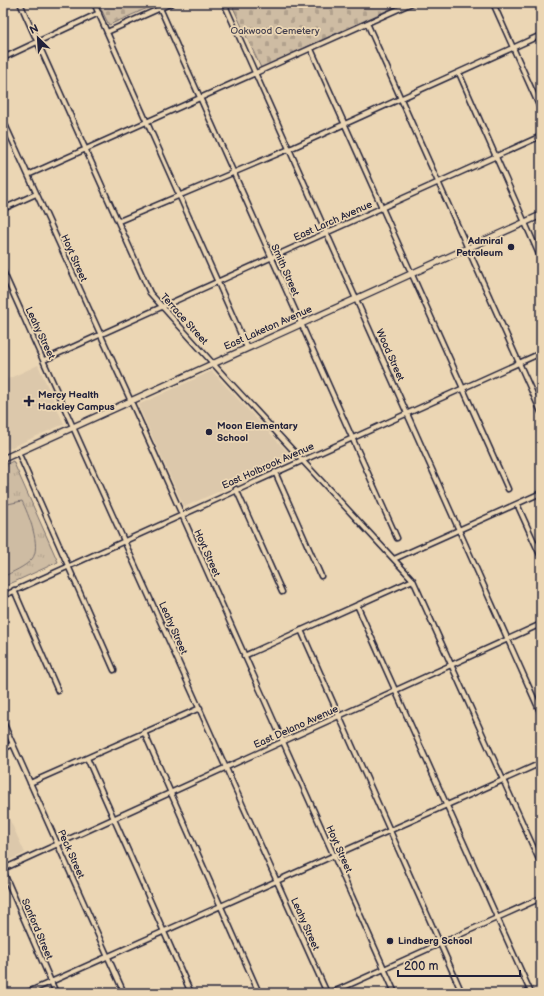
<svg xmlns="http://www.w3.org/2000/svg" width="544" height="996" viewBox="0 0 544 996" font-family="'Balsamiq Sans',sans-serif">
<style>
.built{fill:#dcc8ab}
.grass{fill:url(#grass-tufts);stroke:#786f6f}
.cemetery{fill:url(#cemetery-stones);stroke:#786f6f}
.pitch{fill:#cebca3;stroke:#786f6f}
.lines{fill:none;stroke-linecap:round;stroke-linejoin:round}
.minor-casing{stroke:#22223b;stroke-width:7}
.major-casing{stroke:#22223b;stroke-width:8}
.minor{stroke:#ebd6b4;stroke-width:4}
.major{stroke:#ebd6b4;stroke-width:5.5}
.poi-dot{fill:#22223b;stroke:#ebd6b4;stroke-width:1.5}
.labels{text-anchor:middle;dominant-baseline:central;stroke-width:3.5;stroke-linejoin:round;paint-order:stroke}
.park-label{font-size:10px;fill:#444150;stroke:#ebd6b4}
.street-label{font-size:10px;fill:#22223b;stroke:#ebd6b4}
.poi-label{font-size:10px;font-weight:bold;fill:#22223b;stroke:#ebd6b4;text-anchor:start}
</style>
<defs>
<pattern id="grass-tufts" width="24" height="20" patternUnits="userSpaceOnUse"><rect width="24" height="20" fill="#cebca3"/><path d="M3 7l-1-3M5 7V3M7 7l1-3M15 17l-1-3M17 17v-4M19 17l1-3" fill="none" stroke="#b1a18d"/></pattern>
<pattern id="cemetery-stones" width="16" height="16" patternUnits="userSpaceOnUse"><rect width="16" height="16" fill="#cebca3"/><path d="M2 7V4a2 2 0 0 1 4 0v3zM10 15v-3a2 2 0 0 1 4 0v3z" fill="#b1a18d"/></pattern>
</defs>
<rect width="100%" height="100%" fill="#ebd6b4"/>
<filter id="ink" filterUnits="userSpaceOnUse"><feTurbulence type="fractalNoise" baseFrequency=".025" numOctaves="2"/><feDisplacementMap in="SourceGraphic" scale="8" xChannelSelector="R" yChannelSelector="G"/><feConvolveMatrix kernelMatrix="1 2 1 2 8 2 1 2 1" color-interpolation-filters="sRGB"/></filter>
<g filter="url(#ink)">
<path class="built" d="M38 365 64 424 3 451V369L8 379Z
M212 371 293 458 184 507 138 405Z
M3 805 25 853 3 863Z"/>
<path class="grass" d="M13 461 58 562 3 587V466Z"/>
<path class="cemetery" d="M98 3H159L109 25Z
M231 3H403L261 68Z"/>
<path class="pitch" d="M22 501C28 513 42 547 32 559 25 567 12 572 3 577V505Z"/>
<g class="lines">
<g class="minor-casing">
<path id="minor" d="M20 3 150 293 226 378 413 580 541 864
M94 3 247 348
M224 3 541 714
M493 3 541 110
M160 8 397 538
M367 23 541 412
M107 32 172 3
M311 49 508 489
M3 58 99 13
M459 73 541 259
M3 120 154 452 395 993
M28 175 412 3
M3 209 36 194
M119 221 294 147 541 35
M3 271 327 993
M44 360 541 136
M18 452 114 670
M275 472 321 576
M236 489 282 592
M517 504 541 557
M394 559 541 493
M14 590 58 691
M3 596 541 353
M357 605 531 993
M301 630 462 993
M244 656 413 580
M3 722 124 993
M144 732 259 993
M3 749 13 744
M87 758 191 993
M30 783 200 708
M3 869 541 624
M3 871 56 993
M26 993 541 763
M331 993 541 898"/>
</g>
<g class="major-casing">
<path id="major" d="M3 459 541 215"/>
</g>
<use href="#minor" class="minor"/>
<use href="#major" class="major"/>
</g>
</g>
<g class="poi-dot">
<circle cx="511" cy="247" r="4"/>
<path d="M27 395h4v4h4v4h-4v4h-4v-4h-4v-4h4z"/>
<circle cx="209" cy="432" r="4"/>
<circle cx="390" cy="941" r="4"/>
</g>
<g class="labels">
<g class="park-label">
<text x="275" y="31">Oakwood Cemetery</text>
</g>
<g class="street-label">
<text transform="translate(333 221) rotate(-24)">East Larch Avenue</text>
<text transform="translate(74 258) rotate(66)">Hoyt Street</text>
<text transform="translate(285 270) rotate(66)">Smith Street</text>
<text transform="translate(184 319) rotate(48)">Terrace Street</text>
<text transform="translate(268 328) rotate(-24)">East Laketon Avenue</text>
<text transform="translate(40 333) rotate(65)">Leahy Street</text>
<text transform="translate(390 355) rotate(66)">Wood Street</text>
<text transform="translate(268 466) rotate(-24)">East Holbrook Avenue</text>
<text transform="translate(207 553) rotate(66)">Hoyt Street</text>
<text transform="translate(173 628) rotate(66)">Leahy Street</text>
<text transform="translate(296 727) rotate(-24)">East Delano Avenue</text>
<text transform="translate(339 849) rotate(66)">Hoyt Street</text>
<text transform="translate(71 854) rotate(66)">Peck Street</text>
<text transform="translate(305 924) rotate(66)">Leahy Street</text>
<text transform="translate(37 929) rotate(67)">Sanford Street</text>
</g>
<g class="poi-label">
<text x="503" y="241" text-anchor="end">Admiral<tspan x="503" dy="12">Petroleum</tspan></text>
<text x="38" y="395">Mercy Health<tspan x="38" dy="12">Hackley Campus</tspan></text>
<text x="217" y="426">Moon Elementary<tspan x="217" dy="12">School</tspan></text>
<text x="398" y="941">Lindberg School</text>
</g>
</g>
<rect width="544" height="996" fill="none" stroke="#ebd6b4" stroke-width="16"/>
<rect x="8" y="8" width="528" height="980" fill="none" stroke="#22223b" stroke-width="1.5" filter="url(#ink)"/>
<g transform="translate(38 38) rotate(335)" stroke="#ebd6b4" stroke-width="3" paint-order="stroke">
<path d="M0-3L7 15L0 10L-7 15Z" fill="#22223b"/>
<text y="-6" font-size="11" font-weight="bold" text-anchor="middle" fill="#22223b">N</text>
</g>
<path d="M398 970v6h122v-6" fill="none" stroke="#22223b" stroke-width="2"/>
<text x="404" y="970" font-size="12" fill="#22223b" stroke="#ebd6b4" stroke-width="3" paint-order="stroke">200 m</text>
</svg>
